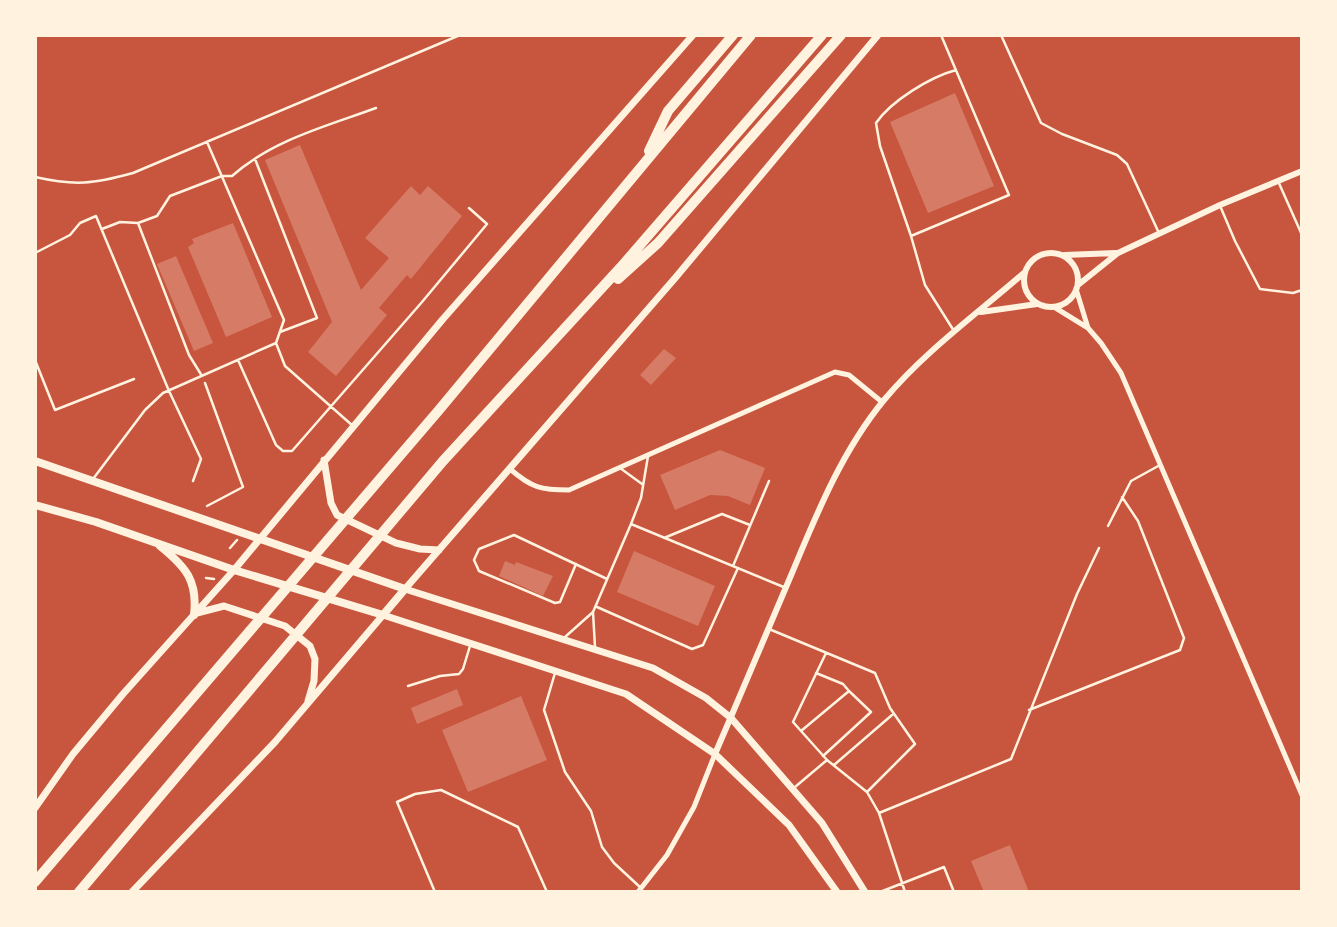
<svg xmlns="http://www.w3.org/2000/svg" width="1337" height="927" viewBox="0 0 1337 927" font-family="Jost,sans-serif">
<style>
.building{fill:#d67c66}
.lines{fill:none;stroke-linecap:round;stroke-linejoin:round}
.path{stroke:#fff3e0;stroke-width:2.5}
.service{stroke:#fff3e0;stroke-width:2.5}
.minor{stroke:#fff3e0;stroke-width:5}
.tertiary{stroke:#fff3e0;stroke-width:6}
.secondary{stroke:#fff3e0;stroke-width:7}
.primary{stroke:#fff3e0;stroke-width:8}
.motorway{stroke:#fff3e0;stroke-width:10}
</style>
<rect width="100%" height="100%" fill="#c8553d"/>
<path class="building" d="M955 93 994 186 928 213 890 122Z
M300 145 361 290 389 258 365 238 411 186 420 195 428 186 462 216 411 279 407 275 379 308 387 315 336 376 308 352 332 322 265 160Z
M233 223 272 317 226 337 188 247 194 243 192 239Z
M176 256 213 343 194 351 157 264Z
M664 349 676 358 651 385 640 375Z
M720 450 765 468 750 505 728 496 710 495 675 510 660 475Z
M634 551 715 586 698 626 617 592Z
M505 561 515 565 516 562 553 576 543 596 499 576Z
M457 689 463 705 417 724 411 708Z
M521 696 547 760 468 792 442 730Z
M1010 845 1029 892H984L971 861Z"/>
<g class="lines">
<path class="path" d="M205 383 243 487 207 506
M230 548 237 540
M206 578 214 579"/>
<path class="service" d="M941 35 1009 195 911 236 880 146 876 123C891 101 930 77 956 70
M1001 35 1041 123 1062 134 1117 155 1127 164 1158 231
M207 142 284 320 276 343 285 366 353 426
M255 159 317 318 280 332
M35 177C75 186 93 184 133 173L460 35
M1278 181 1302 235
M1221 208 1235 241 1260 289 1293 293 1302 290
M102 229 120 222 138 223
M911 236 925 285 954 331
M35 253 70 235 80 223 96 216 169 391 201 459 193 481
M35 360 55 410 134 379
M238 360 276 445 283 451H292L422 302 487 224 469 208
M202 376 189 355 138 223 157 216 170 196 222 176H232C272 140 327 126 376 108
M620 468 642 484
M93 479 145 410 163 393 276 343
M631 524 641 498 648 456
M1108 526 1131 481 1160 465
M664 538 722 514 750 525
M576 564 560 602 555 603 479 571 474 560 479 549 514 535 607 579
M733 566 769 481
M597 607 692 649 703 645 738 568
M593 612 595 647
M769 629 875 673 890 708 915 744 867 792 827 760 795 787
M565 637 593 612 631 524 786 588
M826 653 793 722 827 760
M555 673 544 710 565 772 591 811 602 847 614 863 641 888
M816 673 843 684 849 691
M408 686 440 676 459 674 463 669 470 646
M1029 710 1180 650 1184 638 1138 521 1122 497
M801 731 849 691 871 712 823 756
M834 765 892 715
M867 792 879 813
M435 892 397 802 415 794 441 790 518 827 547 892
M880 892 944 867 954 892
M905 892 879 813 1011 759 1077 594 1099 548"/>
<path class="minor" d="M1076 289 1088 328
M1054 307 1088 328 1101 343 1121 373 1302 795
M510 469C532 488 541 490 569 490L835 372 849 375 882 402
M638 892 667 855 694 807 715 754"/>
<path class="tertiary" d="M1024 280a27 27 0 1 1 54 0a27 27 0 1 1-54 0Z
M1064 255 1116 253
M1078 285 1118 253 1220 205 1302 171
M981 312 1037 304
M715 754C741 694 766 634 792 573 817 513 842 451 884 400 925 351 977 314 1025 272"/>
<path class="secondary" d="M324 460 331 503 337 515 396 543 420 549 439 550
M197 613 224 606 285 626 310 646 315 659 314 681 308 701
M35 808 73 754 123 694 234 570 443 319 693 35
M132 892 275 742 383 615 626 694 715 754 789 825 837 892
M865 892 822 823 731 718 706 698 653 668 405 589 676 277 878 35"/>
<path class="primary" d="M35 461 405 589 383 615 234 570 96 522 35 505
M160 546C186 567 198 581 194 615"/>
<path class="motorway" d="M649 151 668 111 733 35
M618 279 658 243 841 35
M35 882 439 410 751 35
M79 892 443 461 621 267 822 35"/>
</g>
<rect width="1337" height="927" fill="none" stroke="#fff3e0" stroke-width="74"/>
</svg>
